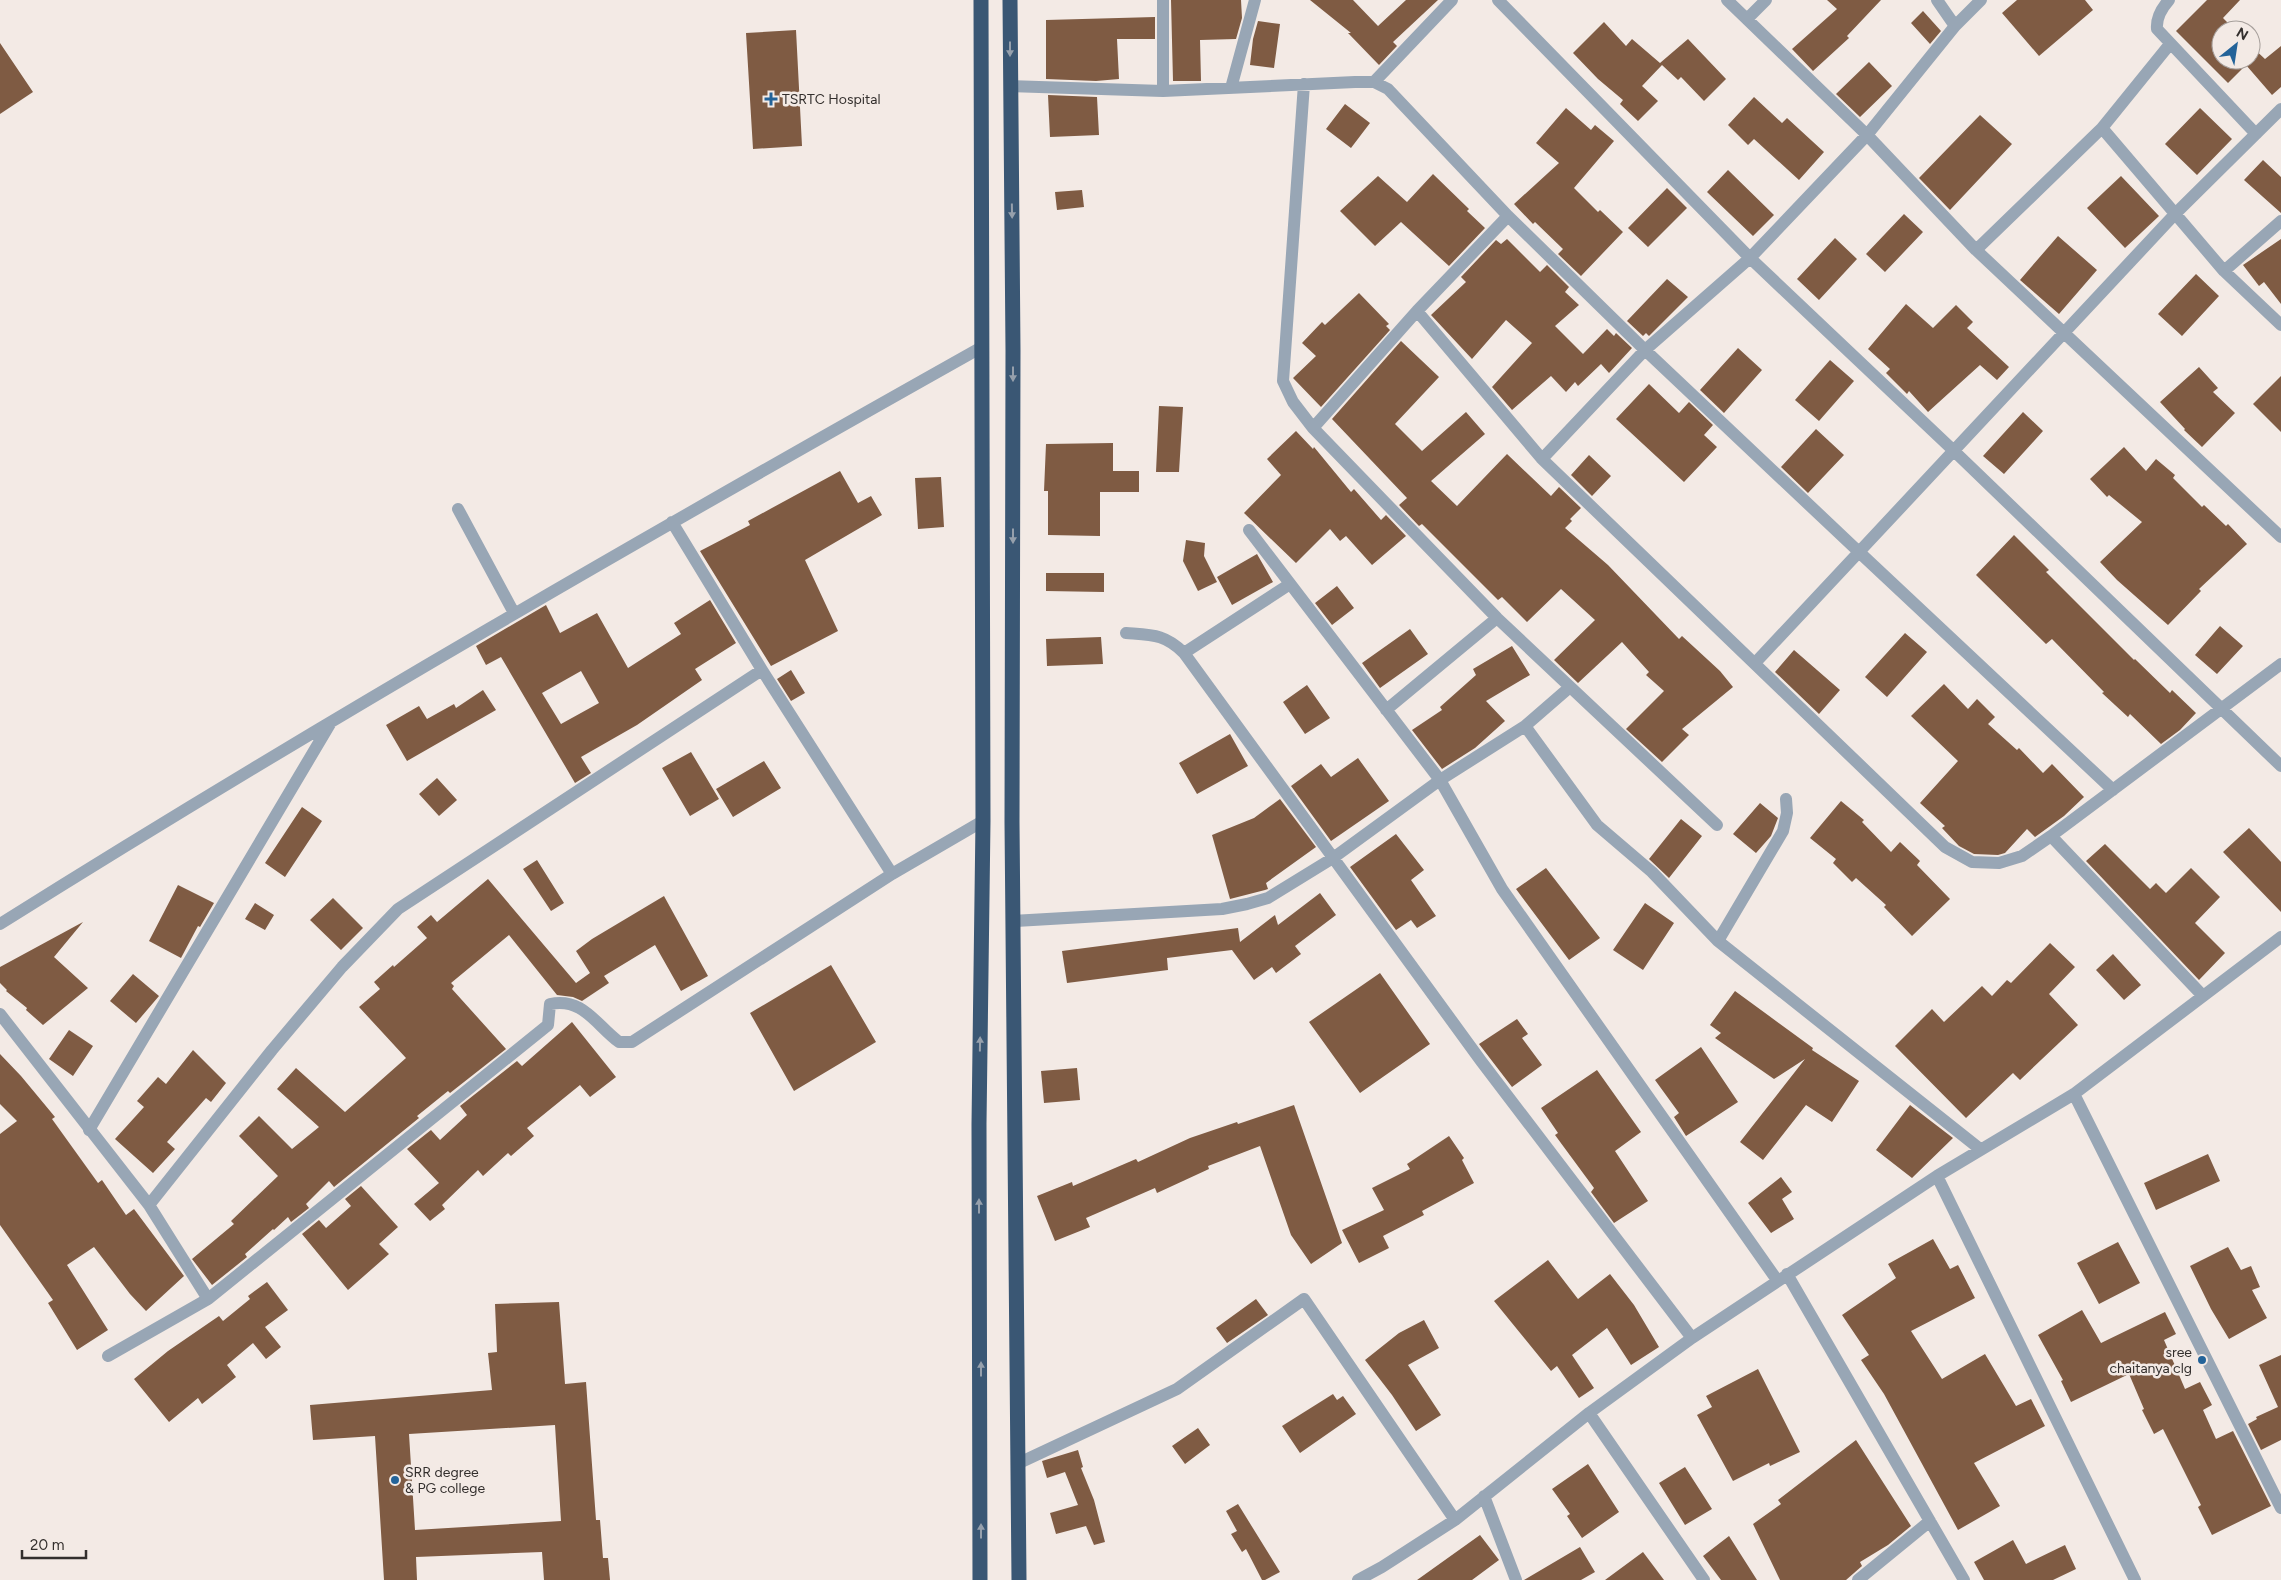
<svg xmlns="http://www.w3.org/2000/svg" width="2281" height="1580" viewBox="0 0 2281 1580" font-family="Figtree,sans-serif">
<style>
.building{fill:#7f5b43;fill-rule:evenodd}
.lines{fill:none;stroke-linecap:round;stroke-linejoin:round}
.street{stroke:#98a6b5;stroke-width:12}
.highway{stroke:#3a5774;stroke-width:15}
.oneway{fill:#96a0ac}
.poi-dot{fill:#236399;stroke:#f3eae5;stroke-width:2}
.labels{text-anchor:middle;dominant-baseline:central;stroke-width:5;stroke-linejoin:round;paint-order:stroke}
.poi-label{font-size:14px;fill:#332f2d;stroke:#f3eae5;text-anchor:start}
</style>
<rect width="100%" height="100%" fill="#f3eae5"/>
<path class="building" d="M1171 0H1241L1242 18 1236 39 1200 40 1201 81H1173Z
M1310 0H1353L1378 26 1406 0H1438L1393 42 1397 46 1379 65 1348 33H1351Z
M1827 0H1881L1847 36 1849 38 1813 71 1792 49 1837 9Z
M2017 0H2085L2093 10 2039 56 2002 13Z
M2207 0H2240L2223 18 2235 30H2221V60H2251V46L2265 59 2281 46V87L2272 95 2246 65 2228 83 2176 31Z
M1923 11 1941 31 1930 44 1911 23Z
M1155 17V39H1117L1119 79 1096 81 1046 79V20Z
M1258 21 1280 24 1274 68 1250 65 1253 39Z
M1604 22 1626 46 1632 39 1660 63 1688 39 1726 79 1704 101 1681 77 1678 80 1662 65 1642 86 1658 101 1638 121 1620 104 1623 100 1598 79 1573 53Z
M796 30 802 146 753 149 746 33Z
M0 43 33 92 0 114Z
M1869 62 1892 86 1860 117 1836 94Z
M1048 95 1097 97 1099 135 1050 137Z
M1754 97 1782 123 1787 118 1824 152 1799 180 1754 139 1748 145 1728 125Z
M1345 104 1370 123 1351 148 1326 129Z
M1566 108 1591 130 1595 125 1614 141 1574 188 1598 212 1600 210 1623 232 1581 276 1558 254 1563 249 1535 222 1533 224 1514 204 1559 163 1536 143Z
M2200 108 2232 139 2197 175 2165 144Z
M1980 115 2012 144 1950 210 1919 178Z
M2263 160 2281 177V213L2244 180Z
M1728 170 1774 215 1753 236 1707 192Z
M1433 174 1469 209 1467 211 1485 228 1449 266 1401 222 1375 246 1340 211 1378 176 1407 202Z
M2121 176 2159 216 2125 248 2087 208Z
M1667 188 1687 208 1648 247 1628 228Z
M1082 190 1084 207 1057 210 1055 192Z
M1904 214 1923 232 1885 272 1866 254Z
M2058 236 2097 270 2059 314 2020 280Z
M1835 238 1857 259 1819 300 1797 279Z
M1507 239 1540 272 1547 265 1569 287 1565 292 1579 305 1555 326 1583 354 1607 329 1614 336 1616 333 1632 348 1609 373 1601 364 1578 386 1575 382 1566 392 1551 376 1512 410 1492 387 1532 343 1506 320 1472 359 1431 315 1466 282 1461 277 1496 240 1501 244Z
M2281 239V304L2264 282 2259 286 2243 265Z
M2196 274 2219 296 2182 336 2158 314Z
M1667 279 1688 297 1649 336 1646 333 1643 336 1627 321Z
M1359 293 1389 324 1386 326 1390 330 1321 407 1293 378 1316 356 1302 343 1322 322 1325 325Z
M1906 304 1933 328 1956 305 1973 322 1967 328 2009 367 1997 380 1980 365 1928 412 1909 391 1907 394 1886 373 1890 369 1868 349Z
M1401 341 1439 377 1395 424 1422 451 1466 412 1485 434 1431 481 1457 506 1507 454 1551 496 1559 487 1581 508 1570 519 1572 521 1565 528 1608 565 1679 639 1682 636 1720 671 1733 687 1682 729 1689 735 1662 762 1626 729 1664 691 1646 675 1649 672 1622 642 1578 683 1554 660 1595 620 1561 589 1527 622 1502 597 1498 600 1422 524 1419 526 1399 505 1407 498 1332 419Z
M1738 348 1762 370 1724 413 1700 390Z
M1830 360 1854 381 1819 421 1795 400Z
M2199 367 2218 388 2213 392 2235 413 2202 447 2184 430 2185 429 2160 402Z
M2281 376V432L2253 404Z
M1649 384 1679 413 1689 402 1713 425 1704 435 1717 447 1684 482 1616 419Z
M1159 406 1183 407 1179 472H1156Z
M2023 412 2043 431 2004 474 1983 456Z
M1816 429 1844 455 1808 493 1781 467Z
M1296 431 1313 449 1314 447 1351 492 1354 489 1381 520 1386 515 1406 536 1372 565 1346 536 1340 541 1330 529 1296 563 1244 513 1281 475 1267 459Z
M1113 443V471H1139V492H1100V536L1048 535V491H1044L1046 444Z
M2124 447 2146 471 2156 459 2175 475 2173 478 2202 507 2204 505 2226 526 2228 524 2247 544 2199 589 2201 591 2168 625 2117 580 2100 562 2142 522 2109 495 2107 497 2090 479Z
M1589 455 1611 476 1592 496 1571 475Z
M840 471 858 503 871 496 882 515 805 560 838 631 771 666 700 551 750 525 748 521Z
M941 477 944 527 918 529 915 478Z
M2014 535 2049 570 2046 572 2134 660 2135 659 2170 693 2172 690 2196 713 2180 730 2161 744 2130 714 2128 717 2102 693 2104 692 2052 639 2046 644 1976 575Z
M1186 540 1205 543 1204 556 1217 582 1198 591 1183 561Z
M1257 554 1273 582 1232 605 1217 577Z
M1046 573H1104V592L1046 591Z
M1337 586 1354 608 1332 625 1315 603Z
M710 600 736 643 695 669 702 680 637 725 581 757 591 773 575 783 501 657 486 665 476 646 546 605 560 633 597 613 628 668 681 634 674 623ZM581 671 599 703 561 724 542 693Z
M2220 626 2243 646 2217 674 2195 655Z
M1410 629 1428 654 1380 688 1362 663Z
M1905 633 1927 652 1887 697 1865 677Z
M1101 637 1103 664 1047 666 1046 639Z
M1512 646 1530 675 1486 701 1505 721 1475 748 1442 769 1412 730 1442 710 1440 707 1476 675 1473 669Z
M1794 650 1840 690 1819 714 1775 672Z
M791 670 805 693 791 701 777 679Z
M1944 684 1968 709 1977 699 1995 717 1988 724 2017 750 2019 748 2043 773 2052 764 2084 797 2064 816 2035 837 2027 829 2005 853 1998 855 1974 854 1959 846 1942 828 1945 826 1920 803 1958 761 1911 716Z
M1307 685 1330 718 1305 734 1283 702Z
M483 690 496 710 407 761 386 725 419 706 427 719 454 704 456 708Z
M1230 734 1248 766 1197 794 1179 763Z
M691 752 719 799 690 816 662 768Z
M1358 758 1389 801 1331 841 1291 786 1321 764 1331 777Z
M764 761 781 788 733 817 716 789Z
M437 778 457 800 439 816 419 794Z
M1280 799 1316 847 1266 883 1268 889 1265 890 1230 899 1212 835 1254 818Z
M1841 801 1864 820 1862 822 1891 852 1900 842 1920 861 1917 865 1950 899 1912 936 1884 907 1886 905 1856 878 1852 882 1833 863 1836 859 1810 838Z
M1760 803 1778 818 1771 836 1756 853 1733 834Z
M302 807 322 821 285 877 265 863Z
M1681 819 1702 836 1669 878 1649 859Z
M2249 828 2281 862V912L2223 852Z
M1396 834 1424 870 1411 880 1436 916 1417 928 1411 920 1396 930 1350 867Z
M2105 844 2150 889 2156 883 2166 893 2191 868 2220 897 2195 923 2225 953 2199 980 2086 861Z
M537 860 564 903 551 911 523 869Z
M1546 868 1600 938 1569 960 1516 889Z
M488 879 576 983 590 973 576 951 592 939 664 896 708 976 681 991 655 945 604 976 609 983 582 1001 573 997 557 995 509 935 451 983 454 986 452 989 506 1049 450 1093 448 1091 417 1116 419 1118 334 1187 329 1181 306 1204 309 1208 291 1222 288 1217 274 1230 273 1229 245 1254 247 1257 212 1285 192 1259 234 1224 231 1221 278 1176 239 1136 259 1116 292 1149 319 1127 277 1089 296 1068 345 1112 406 1058 359 1007 380 989 374 982 393 965 394 967 427 938 417 927 431 915 437 922Z
M178 885 214 903 200 927 198 926 181 958 149 941Z
M1320 893 1336 915 1295 946 1301 954 1276 973 1272 967 1254 980 1232 950 1167 958 1168 970 1067 983 1062 951 1238 928 1240 942 1275 915 1278 925Z
M333 898 363 928 341 950 310 920Z
M255 903 274 915 265 930 245 919Z
M1645 903 1674 923 1643 970 1613 950Z
M83 922 54 957 88 988 43 1025 26 1010 27 1008 6 991 7 990 0 983V967Z
M2050 943 2075 967 2049 994 2078 1025 2020 1080 2013 1073 1966 1118 1895 1046 1932 1009 1944 1022 1982 986 1992 996 2007 980 2011 983Z
M2113 954 2141 985 2124 1000 2096 970Z
M831 965 876 1042 794 1091 750 1013Z
M1380 973 1430 1044 1360 1093 1309 1022Z
M133 974 159 996 136 1023 110 1001Z
M1735 991 1813 1048 1812 1050 1859 1081 1832 1122 1806 1105 1763 1160 1740 1142 1805 1059 1774 1079 1715 1038 1721 1033 1710 1025Z
M1517 1019 1528 1034 1522 1038 1542 1065 1512 1087 1479 1044Z
M572 1022 616 1077 590 1097 580 1085 527 1128 534 1136 511 1156 508 1153 483 1176 478 1170 442 1205 445 1209 430 1221 414 1204 439 1183 407 1149 431 1130 440 1140 467 1115 460 1106 517 1061 522 1066Z
M69 1030 93 1046 73 1076 49 1059Z
M1701 1047 1738 1102 1686 1136 1674 1117 1679 1113 1655 1080Z
M193 1050 226 1083 211 1102 206 1098 167 1142 175 1149 153 1173 115 1139 144 1107 137 1101 158 1077 166 1084Z
M0 1054 21 1076 55 1117 52 1119 98 1183 102 1180 126 1215 134 1209 184 1276 146 1311 130 1294 94 1247 67 1265 108 1330 77 1350 48 1303 53 1300 0 1225V1134L17 1121 0 1104Z
M1077 1068 1080 1100 1044 1103 1041 1071Z
M1597 1070 1641 1132 1615 1151 1648 1201 1614 1223 1591 1192 1594 1188 1555 1135 1558 1133 1541 1108Z
M1294 1105 1342 1243 1311 1264 1291 1235 1260 1146 1208 1166 1209 1169 1157 1193 1155 1188 1086 1218 1090 1227 1055 1241 1037 1196 1072 1182 1073 1186 1136 1159 1138 1162 1190 1138 1237 1122 1238 1124Z
M1910 1105 1953 1138 1912 1178 1876 1150Z
M1449 1136 1464 1158 1462 1160 1474 1183 1422 1211 1424 1215 1383 1236 1389 1248 1359 1263 1342 1230 1384 1210 1372 1188 1410 1169 1407 1164Z
M2208 1154 2220 1181 2156 1210 2144 1183Z
M1781 1177 1792 1192 1782 1199 1794 1219 1771 1233 1748 1203Z
M361 1186 398 1227 379 1244 389 1254 348 1290 302 1234 319 1220 326 1228 351 1206 345 1199Z
M1933 1239 1950 1269 1958 1265 1975 1298 1911 1331 1942 1379 1985 1354 2016 1406 2031 1399 2045 1426 1974 1463 2000 1506 1958 1530 1884 1394 1861 1360 1869 1355 1842 1315 1896 1278 1888 1264Z
M2118 1242 2140 1283 2099 1304 2077 1263Z
M2228 1247 2241 1270 2251 1266 2260 1287 2252 1290 2267 1318 2229 1339 2211 1309 2190 1266Z
M1548 1260 1578 1299 1610 1274 1634 1305 1659 1347 1631 1365 1607 1328 1572 1355 1594 1388 1579 1398 1557 1366 1551 1371 1494 1301Z
M267 1282 288 1310 265 1327 281 1347 266 1359 253 1343 227 1365 236 1377 202 1404 198 1398 169 1422 134 1379 168 1351 219 1316 223 1321 250 1299 248 1296Z
M1256 1299 1268 1315 1227 1343 1216 1328Z
M559 1302 565 1384 586 1382 596 1520H600L603 1558H608L610 1580H544L542 1552 416 1557 417 1580H384L375 1436 313 1440 310 1405 492 1390 488 1353 497 1352 495 1304ZM555 1425 561 1521 415 1530 409 1434Z
M2082 1310 2101 1343 2165 1312 2176 1334 2164 1340 2185 1389 2200 1382 2212 1405 2203 1410 2216 1439 2233 1431 2271 1506 2212 1535 2198 1507 2201 1505 2163 1429 2154 1434 2142 1410 2144 1409 2129 1374 2071 1402 2061 1381 2063 1380 2038 1335Z
M1424 1320 1439 1348 1408 1365 1441 1415 1416 1431 1392 1395 1365 1360 1399 1333Z
M2281 1355V1440L2261 1450 2248 1424 2257 1419 2256 1417 2278 1407 2259 1365Z
M1758 1369 1800 1452 1770 1466 1769 1463 1733 1481 1697 1415 1712 1407 1706 1396Z
M1333 1394 1337 1400 1343 1396 1356 1414 1300 1453 1282 1426Z
M1198 1428 1210 1445 1185 1464 1172 1446Z
M1856 1440 1911 1526 1888 1545 1860 1562 1862 1566 1846 1580H1780L1753 1524 1781 1504 1778 1500Z
M1078 1450 1083 1467 1081 1468 1094 1500 1105 1542 1094 1545 1086 1526 1056 1534 1050 1513 1078 1505 1065 1472 1047 1478 1042 1461Z
M1588 1464 1619 1512 1582 1538 1567 1516 1570 1514 1552 1489Z
M1685 1467 1712 1509 1685 1525 1659 1483Z
M1238 1504 1280 1572 1265 1580H1262L1246 1549 1242 1552 1231 1534 1237 1531 1226 1511Z
M1480 1535 1499 1560 1472 1580H1417Z
M1729 1536 1757 1580H1721L1703 1556Z
M2013 1540 2026 1564 2065 1545 2076 1569 2053 1580H1984L1974 1562Z
M1580 1547 1595 1572 1581 1580H1524Z
M1643 1552 1664 1580H1605Z"/>
<g class="lines">
<path class="street" d="M1163 0V91
M1498 0 1750 258 1954 451 2281 766
M1727 0 1867 135 1976 250 2281 537
M2169 0C2161 9 2156 18 2157 29L2256 134
M1747 19 1766 0
M1955 26 1981 0
M1374 82 1452 0
M1304 84 1283 381 1293 402 1313 428 1497 618 1717 825
M1011 86 1163 91 1355 82H1374L1388 89 1508 216 1645 350 1859 552 1755 663
M1231 88 1255 0
M2102 128 2224 271 2281 325
M1976 250 2102 128 2170 44
M2224 271 2281 221
M1417 311 1542 459 1945 847 1972 862 1999 863 2022 856 2051 836 2203 996
M1313 428 1417 311 1508 216
M1542 459 1645 350 1750 258 1867 135 1955 26 1937 0
M458 509 514 613
M672 522 762 670 892 874
M1249 530 1440 780 1502 889 1777 1280
M1126 633C1152 635 1165 634 1184 653L1481 1061 1692 1338
M1184 653 1290 584
M1386 710 1497 618
M1525 726 1570 687
M2113 790 1859 552 2175 214 2281 109
M2051 836 2281 664
M1014 921 1222 909 1247 904 1268 898 1333 858 1440 780 1525 726 1597 825 1652 872 1718 941 1980 1149
M0 924C322 722 651 533 982 347
M1718 941 1783 831 1787 813 1786 799
M0 1014 149 1205 208 1299 108 1356
M2074 1094 2281 1508
M89 1130 330 724
M1937 1176 2135 1580
M149 1205 272 1050 342 967 398 909 762 670
M1787 1274 1964 1580
M208 1299 548 1025 550 1004C583 997 596 1025 619 1042H632L892 874 983 821
M1589 1413 1704 1580
M1019 1463 1177 1389 1304 1299 1455 1520
M1484 1496 1516 1580
M1358 1580 1382 1567 1455 1520 1589 1413 1692 1338 1937 1176 2074 1094 2281 937
M1858 1580 1930 1521"/>
<path class="highway" d="M1010 0 1013 350 1012 822 1019 1580
M980 1580 979 1124 983 821 981 0"/>
</g>
<defs><path id="oneway-solid" d="M-6-.8H1V-3.2L6.5 0L1 3.2V.8H-6Z" transform="scale(1.25)"/></defs>
<g class="oneway">
<use href="#oneway-solid" transform="translate(1010 49) rotate(90)"/>
<use href="#oneway-solid" transform="translate(1012 211) rotate(89)"/>
<use href="#oneway-solid" transform="translate(1013 374) rotate(90)"/>
<use href="#oneway-solid" transform="translate(1013 536) rotate(90)"/>
<use href="#oneway-solid" transform="translate(980 1044) rotate(-89)"/>
<use href="#oneway-solid" transform="translate(979 1206) rotate(-90)"/>
<use href="#oneway-solid" transform="translate(981 1369) rotate(-90)"/>
<use href="#oneway-solid" transform="translate(981 1531) rotate(-90)"/>
</g>
<g class="poi-dot">
<path d="M768.5 91.5h5v5h5v5h-5v5h-5v-5h-5v-5h5z"/>
<circle cx="2202" cy="1360" r="5"/>
<circle cx="395" cy="1480" r="5"/>
</g>
<g class="labels">
<g class="poi-label">
<text x="782" y="99">TSRTC Hospital</text>
<text x="2192" y="1352" text-anchor="end">sree<tspan x="2192" dy="16">chaitanya clg</tspan></text>
<text x="405" y="1472">SRR degree<tspan x="405" dy="16">&amp; PG college</tspan></text>
</g>
</g>
<g transform="translate(2236 45) rotate(30)"><circle r="24" fill="#f3eae5" stroke="#a69f9b"/>
<path d="M0-4L9 19L0 12L-9 19Z" fill="#236399"/>
<text y="-8" font-size="14" font-weight="bold" text-anchor="middle" fill="#332f2d">N</text>
</g>
<path d="M22 1550v8h64v-8" fill="none" stroke="#332f2d" stroke-width="2.5"/>
<text x="30" y="1550" font-size="15" fill="#332f2d" stroke="#f3eae5" stroke-width="4" paint-order="stroke">20 m</text>
</svg>
